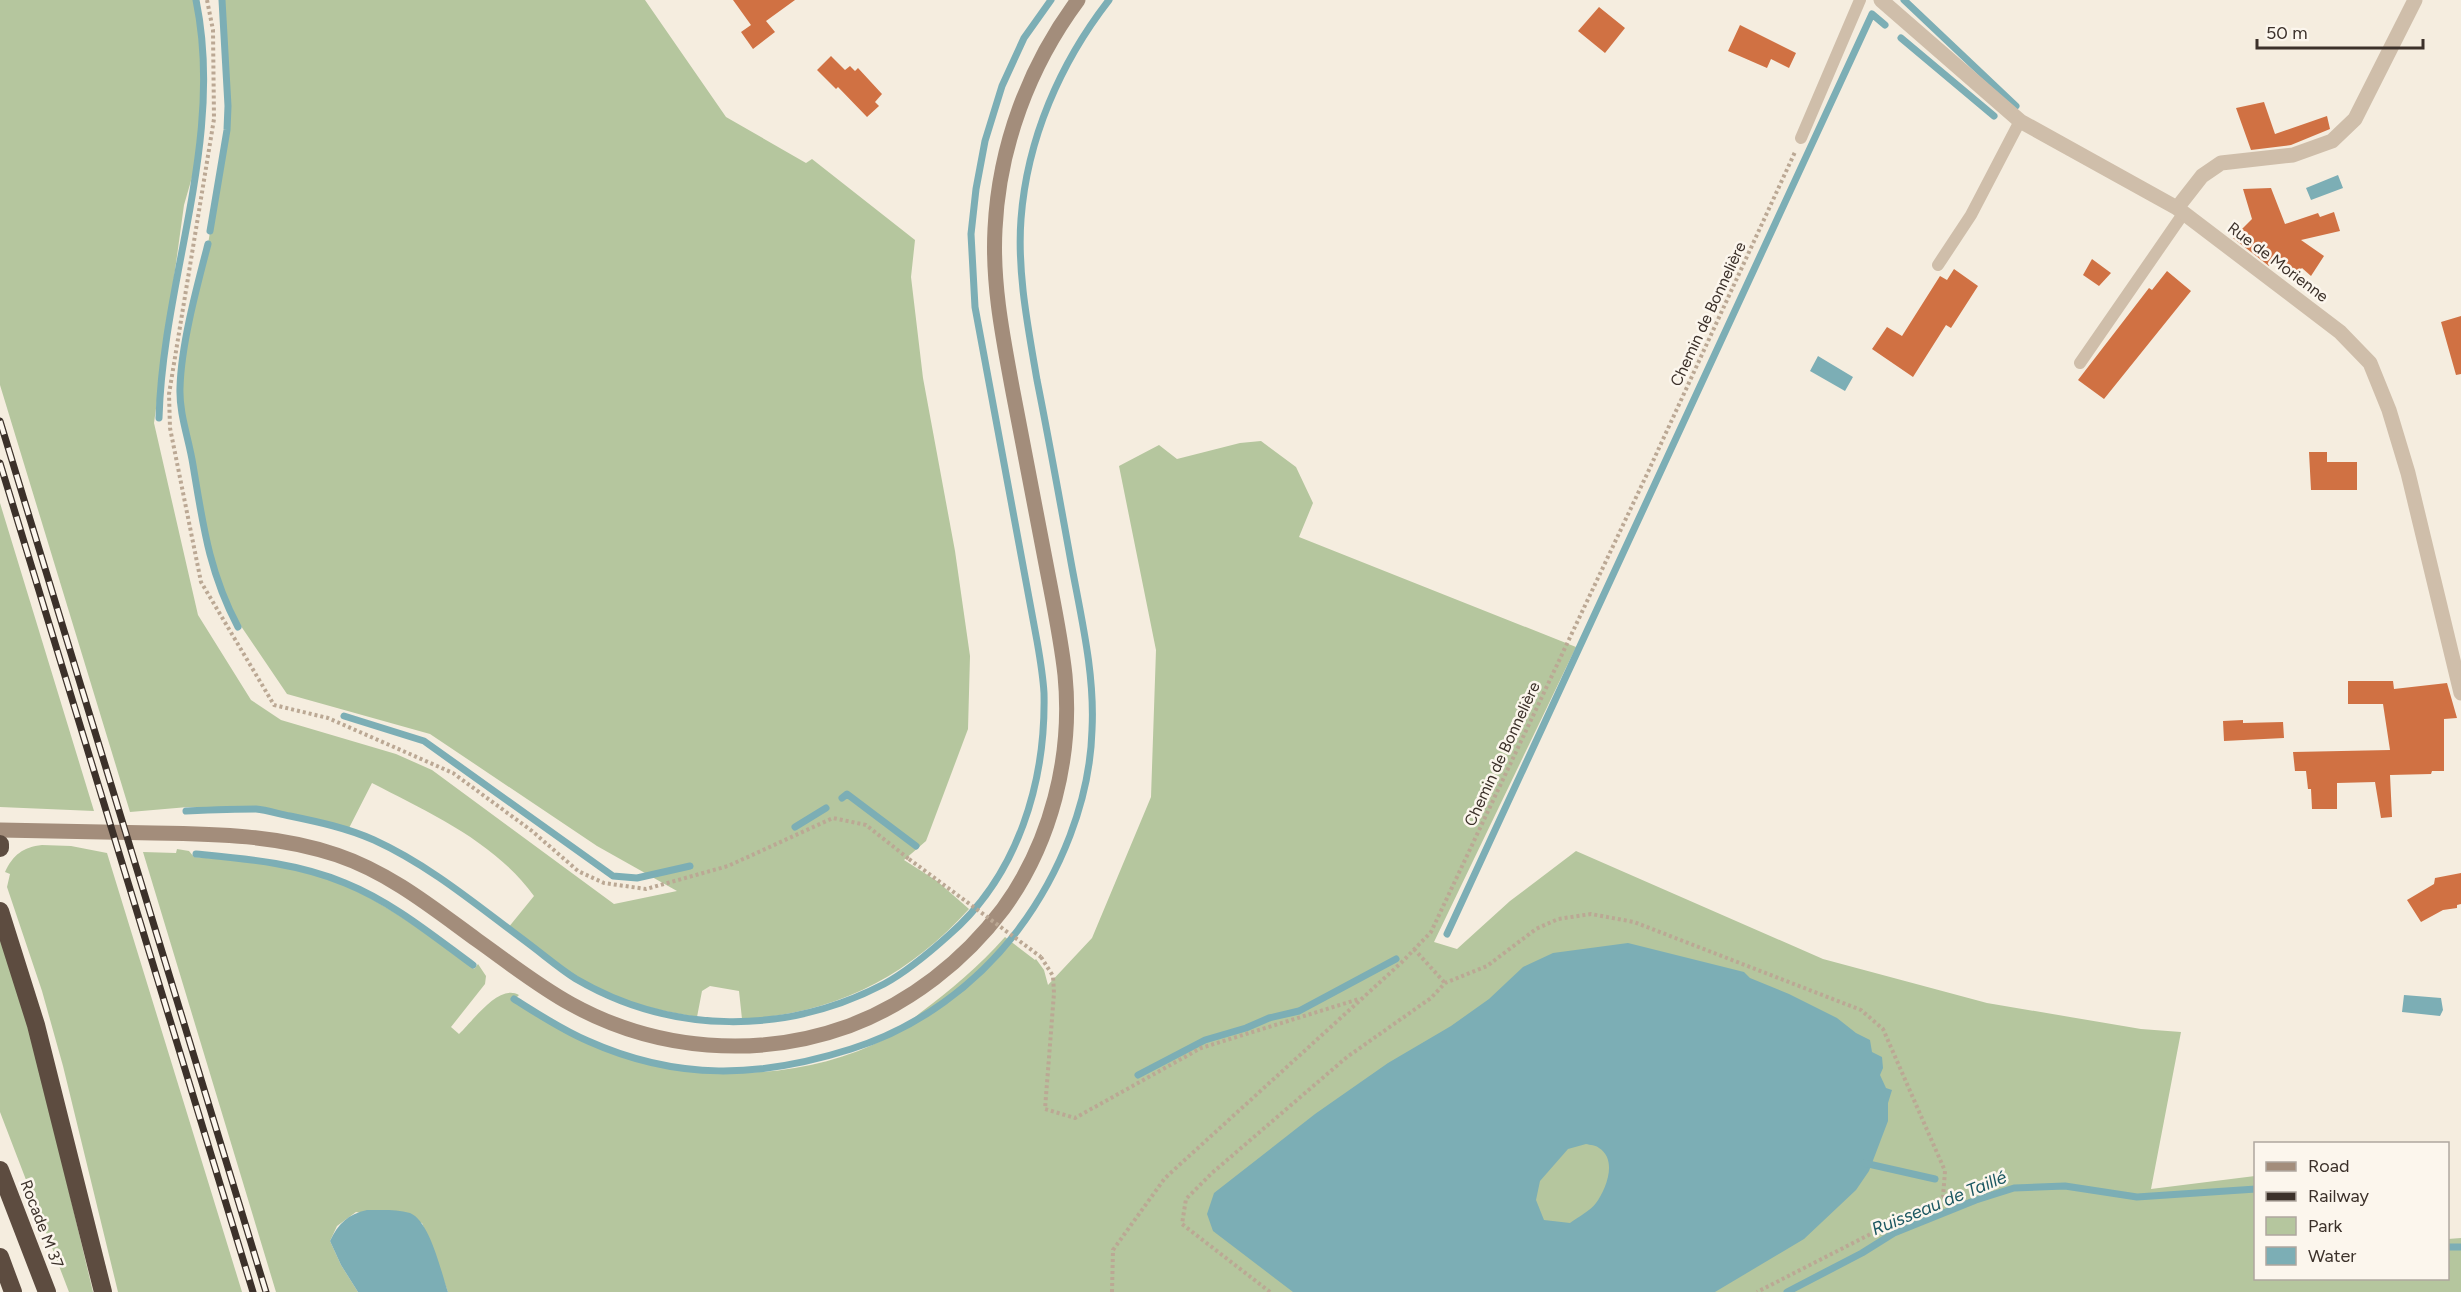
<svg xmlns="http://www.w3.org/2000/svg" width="2461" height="1292" viewBox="0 0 2461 1292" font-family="Figtree,sans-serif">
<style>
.green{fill:#b5c69e}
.water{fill:#7caeb5;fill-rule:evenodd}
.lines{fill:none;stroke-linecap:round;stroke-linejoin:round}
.stream{stroke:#7caeb5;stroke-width:7}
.building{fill:#d07143}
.path{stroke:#bba894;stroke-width:4;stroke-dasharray:3 3;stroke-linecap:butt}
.lane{stroke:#cfbeaa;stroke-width:12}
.street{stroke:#cfbeaa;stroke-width:15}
.secondary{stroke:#a38d7b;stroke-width:15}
.highway{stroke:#5d4c40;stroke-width:18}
.rail-casing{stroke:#3c312a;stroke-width:7}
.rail{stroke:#fcf6ed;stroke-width:4.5;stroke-dasharray:14;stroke-linecap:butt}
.path-bridge{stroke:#bba894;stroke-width:4;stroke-dasharray:3 3;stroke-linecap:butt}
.labels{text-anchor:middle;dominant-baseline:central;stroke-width:5;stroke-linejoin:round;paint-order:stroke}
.street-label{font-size:16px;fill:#3c312a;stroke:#fcf6ed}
.water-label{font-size:18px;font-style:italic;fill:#1b5761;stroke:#fcf6ed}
</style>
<rect width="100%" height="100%" fill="#f5eddf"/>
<path class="green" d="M0 0H196L204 50 203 105 199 153 184 205 154 423 198 615 251 700 281 720 396 754 432 770 614 904 677 891 597 846 430 734 287 694 226 604 209 554 183 418 180 389 183 363 197 286 208 244 227 130 228 106 222 0H645L726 117 806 163 812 159 915 240 911 277 923 378 955 551 970 656 968 729 926 841 904 860 937 881 969 909C907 977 835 1014 742 1019L739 991 710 986 702 991 697 1017C668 1012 636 1006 608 993 572 977 540 951 508 928L534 896C495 842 430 813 372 783L348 830 259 809 188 807 130 812 0 385Z
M1261 441 1296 467 1313 503 1299 537 1576 647 1434 942 1457 949 1510 901 1576 851 1823 959 1987 1003 2141 1029 2181 1032 2151 1189 2255 1176 2256 1278H2448V1239L2461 1238V1292H448L422 1223 356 1212 337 1226 330 1241 341 1265 358 1292H276L143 852 176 853 177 849 189 851 194 857C232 860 271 862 308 872 371 890 422 931 474 969L478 964 486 976 485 984 451 1027 459 1034C473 1021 499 983 519 995L515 999C538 1013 561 1029 586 1041 678 1083 796 1085 887 1038 899 1032 910 1021 920 1013 951 990 979 966 1005 937L1035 960 1036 959 1044 970 1048 985 1092 938 1151 797 1156 650 1119 466 1159 445 1177 459 1240 443Z
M0 503 94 811 0 807Z
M42 845 71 846 107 853 242 1292H118L63 1066 42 991 7 887 10 874 5 872C13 855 23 847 42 845Z
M0 934 30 1028 93 1292H69L0 1112Z"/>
<path class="water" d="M2338 175 2343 188 2311 200 2306 188Z
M1818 356 1853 377 1845 391 1810 371Z
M1628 943 1744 972 1750 978 1789 994 1837 1018 1856 1033 1870 1040 1872 1052 1882 1057 1883 1068 1880 1075 1886 1088 1892 1090 1888 1103V1121L1869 1171 1856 1190 1804 1239 1715 1292H1293L1213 1231 1207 1214 1214 1193 1315 1114 1388 1063 1451 1026 1489 999 1523 967 1553 953ZM1586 1144C1590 1145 1596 1145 1599 1148 1618 1160 1606 1189 1596 1203 1590 1211 1578 1217 1570 1223L1544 1220 1536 1200 1540 1181 1568 1149Z
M2404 995 2441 998 2443 1010 2440 1016 2402 1012Z
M367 1210C381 1210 397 1209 410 1213 430 1221 441 1272 448 1292H358L341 1265 330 1241C338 1224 348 1214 367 1210Z"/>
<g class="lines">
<path class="stream" d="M1904 0 2016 106
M1901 38 1994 116
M210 231 227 130 228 106 222 0
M208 244C197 286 181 345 180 388 179 414 189 439 193 465 203 525 209 572 238 627
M159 418C163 278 225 140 196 0
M344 716 424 741 613 876 637 878 690 866
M842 798 847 794 916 846
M186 811C209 810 232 809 256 809 267 810 279 814 290 816 319 822 347 828 374 840 431 866 479 907 529 944 545 956 560 969 576 979 672 1035 786 1035 884 984 908 971 929 953 949 935 1018 875 1046 782 1044 693 1043 676 1040 658 1037 641L975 307 971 234 976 189 985 141 1002 86 1024 38 1051 0
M795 827 826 808
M196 854C247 859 297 863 345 883 392 902 432 935 473 965
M1447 934 1872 14 1885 25
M514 999C538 1014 562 1030 588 1041 677 1081 760 1078 851 1049 918 1028 976 985 1018 930 1060 874 1090 801 1092 730 1095 674 1081 617 1071 562 1060 501 1049 440 1037 380 1028 327 1017 272 1021 219 1027 139 1060 63 1109 0
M1138 1075 1205 1040 1246 1028 1269 1018 1299 1011 1396 959
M1864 1163 1935 1179
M2448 1247H2461
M1787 1292 1862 1253 1894 1233 1976 1200 2014 1188 2065 1186 2137 1197 2256 1189"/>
</g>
<path class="building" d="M733 0H795L766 21 775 32 753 49 741 32 751 25Z
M1599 7 1625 28 1605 53 1578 31Z
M1740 25 1796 53 1789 68 1771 59 1767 68 1728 51Z
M831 56 845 70 850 66 855 71 858 68 882 94 875 102 879 106 867 117 838 87 836 89 817 70Z
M2264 102 2275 134 2327 116 2330 129 2291 145 2251 150 2236 108Z
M2271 188 2285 224 2318 213 2320 217 2334 212 2340 231 2301 240 2324 256 2311 276 2302 268 2295 274 2276 257 2269 266 2233 238 2252 219 2243 189Z
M2092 259 2111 273 2099 286 2083 275Z
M1954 269 1978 286 1951 328 1946 325 1913 377 1872 349 1887 327 1902 336 1940 276 1947 280Z
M2167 271 2191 291 2104 399 2078 380 2149 288 2152 290Z
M2461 316V374L2456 375 2441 322Z
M2309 452H2327V462H2357V490H2311Z
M2348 681H2393L2394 689 2447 683 2457 718 2444 719V771H2432L2431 774 2390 775 2392 817 2381 818 2375 782 2337 783V809H2312L2311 789H2308L2306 771H2295L2293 752 2390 750 2383 704H2348Z
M2243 720V723L2283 722 2284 738 2224 741 2223 721Z
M2461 873V904L2457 905V908L2443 910 2421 922 2407 900 2434 884 2435 878Z"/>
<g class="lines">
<path class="path" d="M207 0 213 30 214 119 169 394 170 428 201 582 274 705 328 718 453 773 532 831 578 871 604 883 646 889 728 866 833 818 866 825 909 859
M1414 949 1445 983
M1041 957 1053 976 1054 993 1045 1109 1075 1118 1201 1048 1359 999
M1112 1292 1113 1250 1165 1178 1401 963 1431 932 1648 472 1795 152
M1270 1292 1182 1224 1186 1199 1212 1173 1347 1057 1431 998 1445 983 1487 966 1536 929 1558 919 1591 914 1634 922 1861 1010 1883 1029 1945 1171 1943 1197 1757 1292"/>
<path class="lane" d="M1801 138 1860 0
M1938 265 1971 215 2020 121
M2080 363 2183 214"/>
<path class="street" d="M1881 0 2020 121 2177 208 2340 332 2370 363 2389 410 2408 473 2461 693
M2177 208 2202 176 2221 163 2293 155 2332 141 2355 119 2415 0"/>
<path class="secondary" d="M0 830C51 831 103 832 154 833 217 834 278 835 337 855 390 873 433 908 477 940 508 962 538 986 571 1004 656 1051 758 1059 849 1026 910 1003 964 961 1003 909 1051 843 1073 757 1065 675 1061 638 1053 601 1046 564 1035 507 1024 449 1013 392 1003 338 992 284 995 229 999 146 1029 66 1078 0"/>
<path class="highway" d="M0 844V848
M0 911 36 1025 103 1292
M0 1170 47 1292
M0 1257 13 1292"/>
<g class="rail-casing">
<path id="rail" d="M0 421 266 1292
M0 463 253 1292"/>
</g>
<use href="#rail" class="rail"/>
<path class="path-bridge" d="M909 859 1041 957"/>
</g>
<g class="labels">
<g class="street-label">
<text transform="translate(2278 262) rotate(37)">Rue de Morienne</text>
<text transform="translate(1708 314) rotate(-65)">Chemin de Bonnelière</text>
<text transform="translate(1502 754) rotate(-65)">Chemin de Bonnelière</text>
<text transform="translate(42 1224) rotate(69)">Rocade M 37</text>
</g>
<g class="water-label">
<text transform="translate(1939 1203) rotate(-22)">Ruisseau de Taillé</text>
</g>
</g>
<rect x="2254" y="1142" width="195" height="138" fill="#fcf6ed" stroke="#afa79f" stroke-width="1.5"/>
<rect x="2266" y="1162" width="30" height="9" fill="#a38d7b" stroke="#afa79f" stroke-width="1.5"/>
<text x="2308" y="1172" font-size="18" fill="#3c312a">Road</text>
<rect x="2266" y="1192" width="30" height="9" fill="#3c312a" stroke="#afa79f" stroke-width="1.5"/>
<text x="2308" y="1202" font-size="18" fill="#3c312a">Railway</text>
<rect x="2266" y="1217" width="30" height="18" fill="#b5c69e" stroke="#afa79f" stroke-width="1.5"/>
<text x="2308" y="1232" font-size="18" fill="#3c312a">Park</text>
<rect x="2266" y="1247" width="30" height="18" fill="#7caeb5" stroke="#afa79f" stroke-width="1.5"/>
<text x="2308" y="1262" font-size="18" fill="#3c312a">Water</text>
<path d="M2257 39v9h166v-9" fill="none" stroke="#3c312a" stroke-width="3"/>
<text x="2266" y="39" font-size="18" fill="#3c312a" stroke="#fcf6ed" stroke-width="4.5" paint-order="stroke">50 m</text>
</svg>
